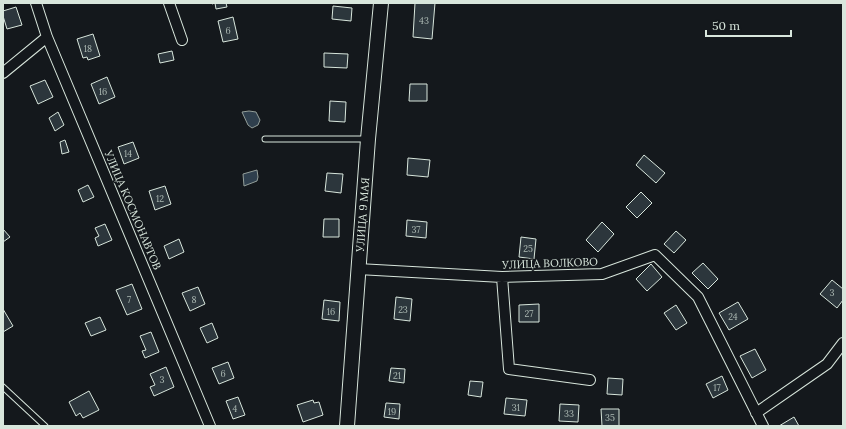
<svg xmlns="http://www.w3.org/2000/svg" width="846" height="429" viewBox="0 0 846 429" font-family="Lora,serif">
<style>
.water{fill:#2f3f4d;stroke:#939e99}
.building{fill:#2c363c;stroke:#d8e6dc}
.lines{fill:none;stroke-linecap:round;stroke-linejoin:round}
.lane-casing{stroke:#d8e6dc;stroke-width:7}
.street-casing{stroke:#d8e6dc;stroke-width:12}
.secondary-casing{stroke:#d8e6dc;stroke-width:16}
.lane{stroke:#14181c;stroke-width:5}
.street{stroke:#14181c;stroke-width:10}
.secondary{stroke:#14181c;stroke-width:14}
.labels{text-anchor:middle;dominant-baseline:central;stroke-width:3;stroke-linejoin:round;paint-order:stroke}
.number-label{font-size:9px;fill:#adbab4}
.street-label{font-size:11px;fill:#d8e6dc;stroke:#14181c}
</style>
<rect width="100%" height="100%" fill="#14181c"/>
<path class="water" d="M249 111 256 112 260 120 258 125 252 128 248 125 242 112Z
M257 170 258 177 257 181 244 186 243 174Z"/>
<path class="building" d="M211 3H226L227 7 216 9 215 3 212 4Z
M415 3H435L432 39 413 37Z
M333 6 352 8 351 21 332 19Z
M16 7 22 25 7 29 3 16V11Z
M233 17 238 39 223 42 218 21Z
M93 34 100 56 88 60 87 57 83 58 77 39Z
M172 51 174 60 160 63 158 54Z
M324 53 348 54 347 68 324 67Z
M107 77 115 97 99 104 91 84Z
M45 80 53 97 38 104 30 86Z
M410 84H427V101H409Z
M330 101 346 102 345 122 329 121Z
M58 112 64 125 55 131 49 118Z
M65 140 69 152 62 154 60 142Z
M133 142 139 158 124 164 118 147Z
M644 155 665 173 656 183 636 165Z
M408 158 430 160 428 177 407 175Z
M327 173 343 174 341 193 325 191Z
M88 185 94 197 83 202 78 190Z
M165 186 171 204 155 210 149 191Z
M641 192 652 203 637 218 626 207Z
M324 219H339V237H323Z
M407 220 427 222 426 238 406 236Z
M602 222 614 234 598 252 586 240Z
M105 224 112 240 98 246 95 238 99 236 95 228Z
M3 229 10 237 3 242Z
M676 231 686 240 674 253 664 244Z
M521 237 536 239 534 259 519 257Z
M179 239 184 252 169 259 164 246Z
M703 263 718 279 708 289 692 273Z
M651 264 662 277 647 291 636 279Z
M832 280 843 289V300L837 308 820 294Z
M132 284 142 309 127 315 116 290Z
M198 287 205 304 190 311 182 293Z
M396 297 412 299 410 321 394 319Z
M324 300 340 302 339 321 322 319Z
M738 302 748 319 729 330 719 313Z
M539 304V322H519V305Z
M676 305 687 323 676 330 664 313Z
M3 309 13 326 3 332Z
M100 317 106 330 91 336 85 323Z
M212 323 218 338 207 343 200 328Z
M151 332 159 352 145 358 142 351 146 350 140 336Z
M755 349 766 370 752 378 740 356Z
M228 362 234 378 219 384 212 368Z
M166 367 174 387 154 396 150 387 155 385 150 374Z
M391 368 405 369 404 383 389 381Z
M722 376 728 390 713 398 706 384Z
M608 378 623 379 622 395 607 394Z
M470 381 483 382 481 397 468 395Z
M89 391 99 410 83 418 80 413 76 416 69 402Z
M238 397 245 415 233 419 226 401Z
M506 398 527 400 525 416 504 414Z
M313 400 314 403 319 402 323 415 303 422 297 405Z
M386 403 400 404 399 419 384 417Z
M560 404 579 405 578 422 559 421Z
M601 409H619V426H602Z
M794 417 799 426H779Z"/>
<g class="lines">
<g class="lane-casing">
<path id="lane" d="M265 139H367
M3 387 45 426"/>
</g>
<g class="street-casing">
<path id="street" d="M36 3 47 37 210 426
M169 3 182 40
M3 73 47 37
M358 269 502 277 602 274 655 255 698 297 763 426
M502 277 509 369 590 380
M756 413 827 364 843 343"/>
</g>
<g class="secondary-casing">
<g id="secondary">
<path id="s1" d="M347 426 368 139 381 3"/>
</g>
</g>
<use href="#lane" class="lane"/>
<use href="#street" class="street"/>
<use href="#secondary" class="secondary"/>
</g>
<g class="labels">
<g class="number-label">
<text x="424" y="20">43</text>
<text x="228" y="30">6</text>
<text x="88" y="48">18</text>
<text x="103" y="91">16</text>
<text x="128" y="153">14</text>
<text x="160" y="198">12</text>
<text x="416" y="229">37</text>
<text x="528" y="248">25</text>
<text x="832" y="292">3</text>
<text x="129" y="299">7</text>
<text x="194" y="299">8</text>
<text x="403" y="309">23</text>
<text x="331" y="311">16</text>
<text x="529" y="313">27</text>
<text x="733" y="316">24</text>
<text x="223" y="373">6</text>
<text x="397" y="375">21</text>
<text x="162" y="379">3</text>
<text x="717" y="387">17</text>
<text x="516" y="407">31</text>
<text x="235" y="408">4</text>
<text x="392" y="411">19</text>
<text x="569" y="413">33</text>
<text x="610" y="417">35</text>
</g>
<g class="street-label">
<text transform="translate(133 210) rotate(67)">УЛИЦА КОСМОНАВТОВ</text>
<text stroke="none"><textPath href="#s1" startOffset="212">УЛИЦА 9 МАЯ</textPath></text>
<text transform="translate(550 263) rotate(-2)">УЛИЦА ВОЛКОВО</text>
</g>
</g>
<rect width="846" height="429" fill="none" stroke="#d8e6dc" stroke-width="8"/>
<path d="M706 30v6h85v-6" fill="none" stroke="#d8e6dc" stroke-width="2"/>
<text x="712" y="30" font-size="12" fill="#d8e6dc" stroke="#14181c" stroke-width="3" paint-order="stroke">50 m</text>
</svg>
